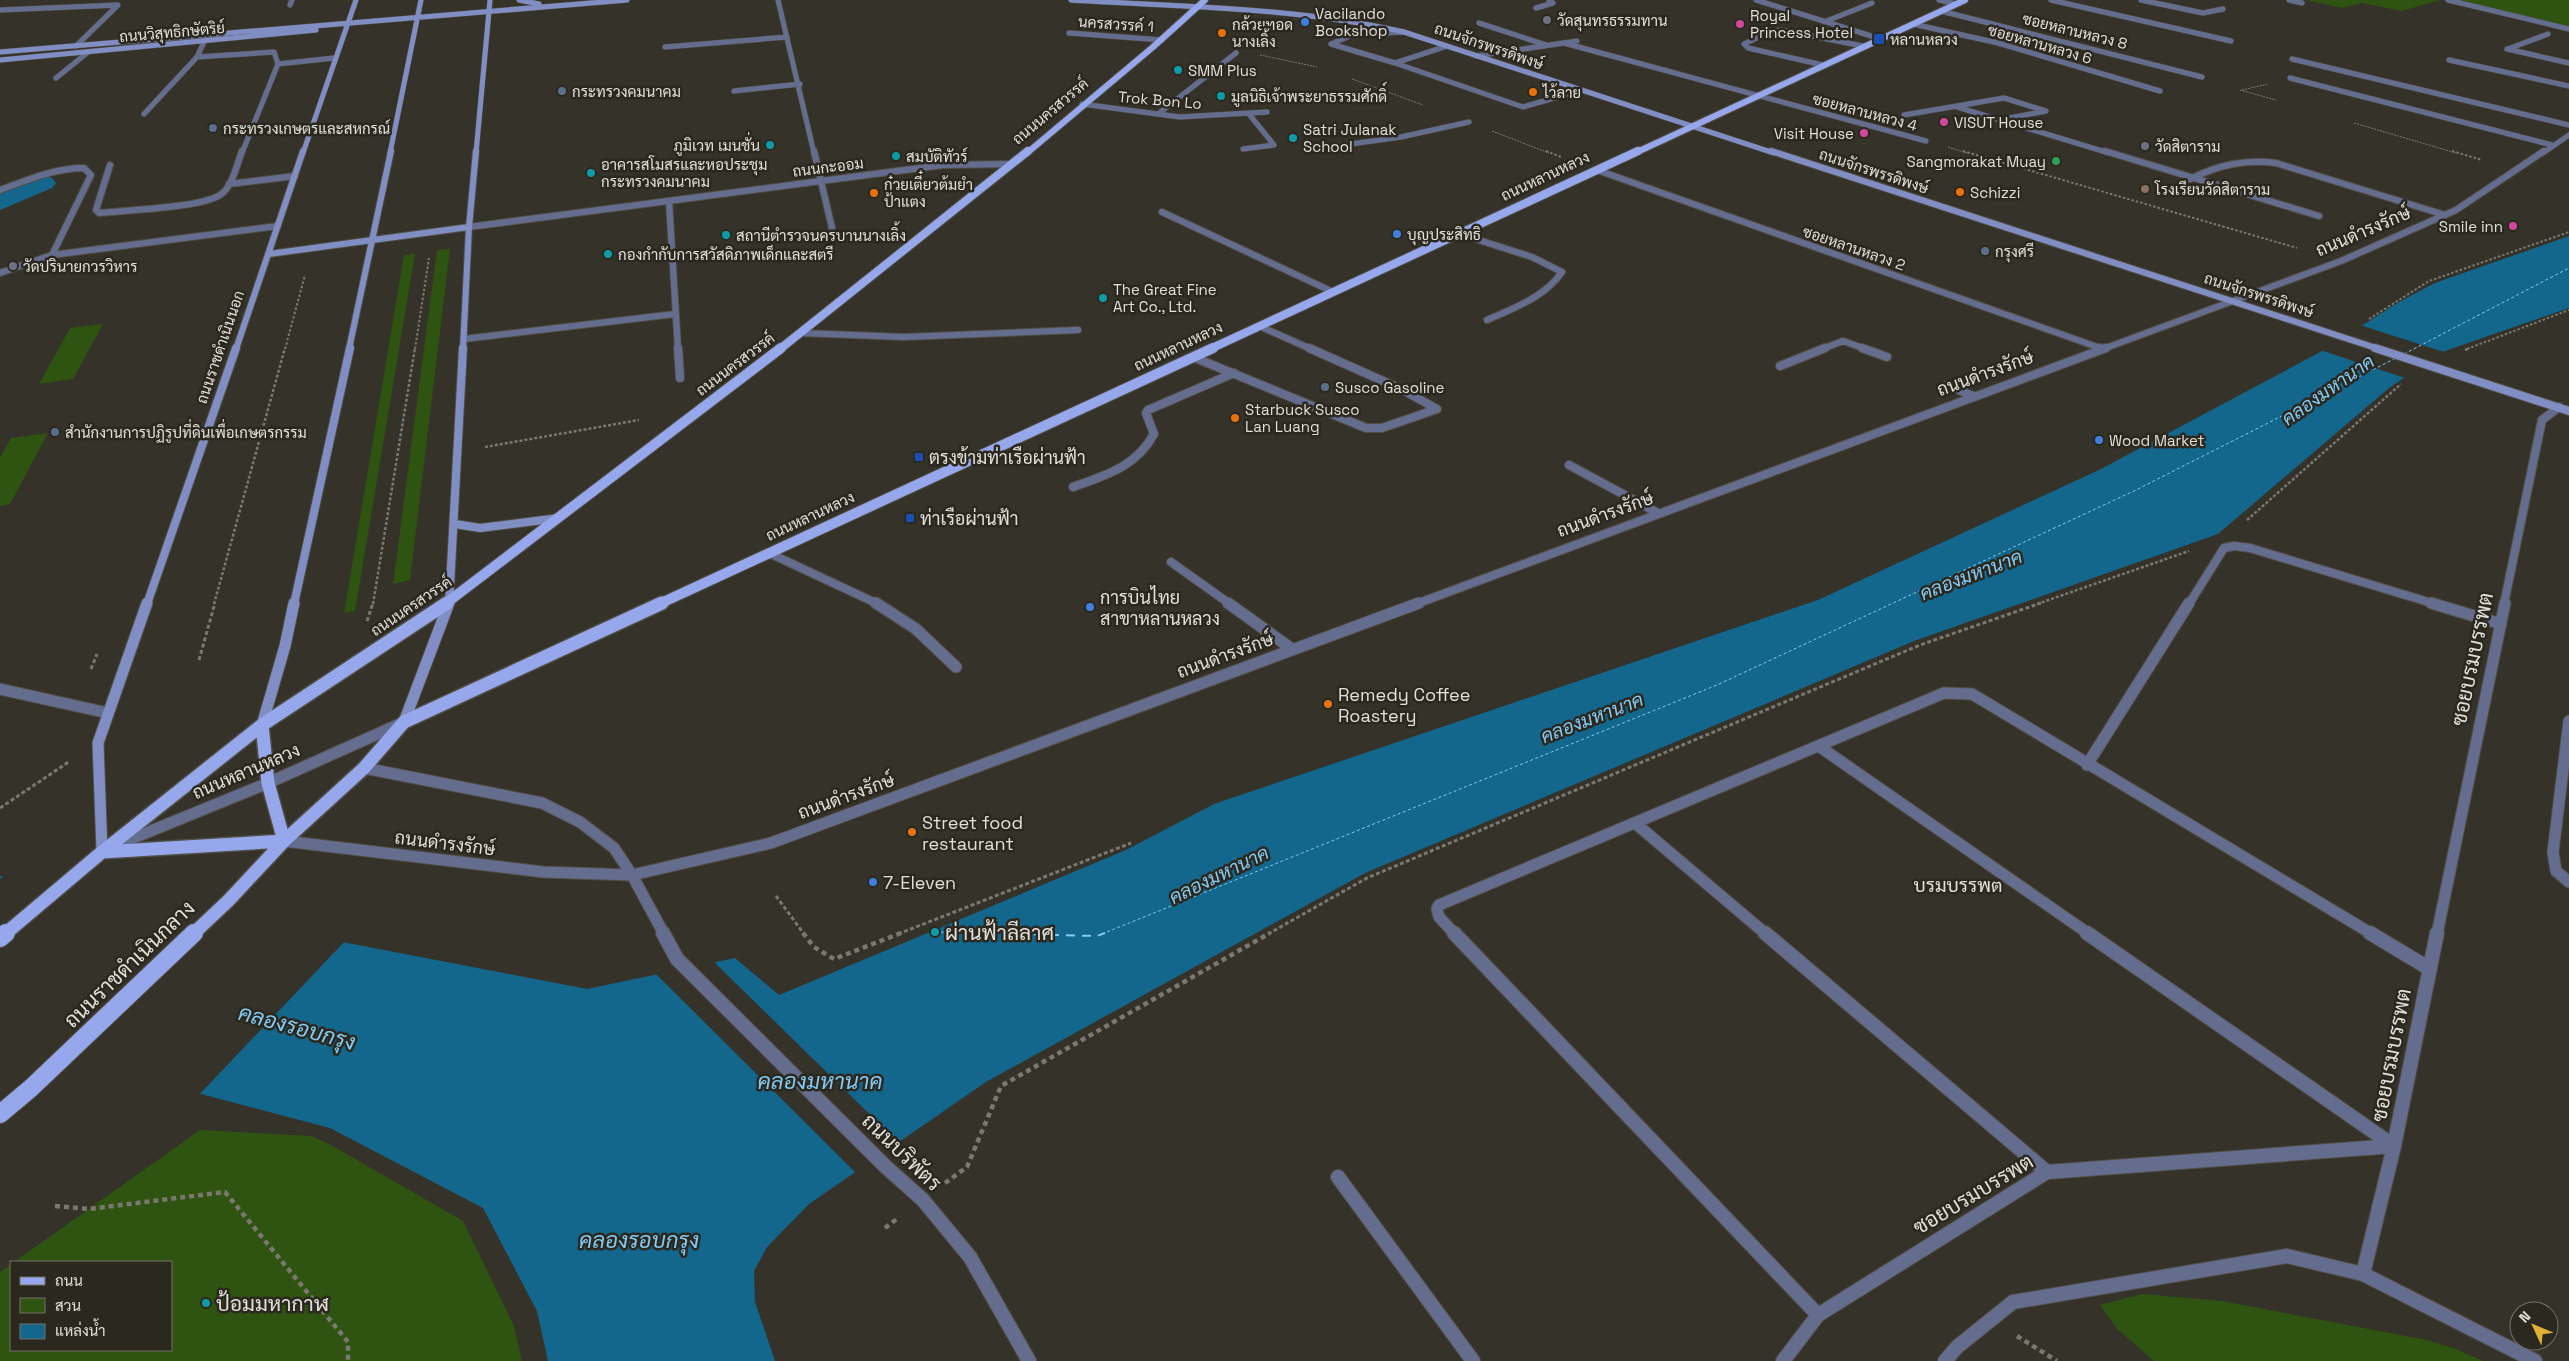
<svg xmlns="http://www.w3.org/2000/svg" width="2569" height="1361" viewBox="0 0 2569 1361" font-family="'Space Grotesk',Sarabun,sans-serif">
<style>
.green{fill:#2f5310}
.water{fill:#13678d}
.pier{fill:#353229}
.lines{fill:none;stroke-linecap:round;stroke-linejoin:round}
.canal{fill:#13678d;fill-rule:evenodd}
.ferry-far1{stroke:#83c9f1;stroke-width:1;stroke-dasharray:3 2.5;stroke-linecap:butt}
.ferry{stroke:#83c9f1;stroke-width:2;stroke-dasharray:9 7;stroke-linecap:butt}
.lane-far4-casing{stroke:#514e45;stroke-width:6}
.lane-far3-casing{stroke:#514e45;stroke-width:8}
.lane-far2-casing{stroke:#514e45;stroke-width:10}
.lane-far1-casing{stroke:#514e45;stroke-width:13}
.lane-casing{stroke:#514e45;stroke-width:16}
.street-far4-casing{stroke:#514e45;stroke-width:6}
.street-far3-casing{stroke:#514e45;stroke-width:8}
.street-far2-casing{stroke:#514e45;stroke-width:10}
.street-far1-casing{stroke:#514e45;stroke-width:13}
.street-casing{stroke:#514e45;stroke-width:16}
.secondary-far3-casing{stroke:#514e45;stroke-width:6}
.secondary-far2-casing{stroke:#514e45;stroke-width:8}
.secondary-far1-casing{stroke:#514e45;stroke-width:10}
.secondary-casing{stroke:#514e45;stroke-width:13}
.primary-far4-casing{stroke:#514e45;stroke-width:8}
.primary-far3-casing{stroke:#514e45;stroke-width:10}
.primary-far2-casing{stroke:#514e45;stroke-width:12}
.primary-far1-casing{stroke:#514e45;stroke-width:16}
.primary-casing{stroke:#514e45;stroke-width:20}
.path-far4{stroke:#7a7870;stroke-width:1;stroke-dasharray:2 1;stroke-linecap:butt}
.path-far3{stroke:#7a7870;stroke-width:2;stroke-dasharray:2.5 2;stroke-linecap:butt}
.path-far2{stroke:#7a7870;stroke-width:2.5;stroke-dasharray:3 2;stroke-linecap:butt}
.path-far1{stroke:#7a7870;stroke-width:3;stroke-dasharray:4 2.5;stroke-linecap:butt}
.path{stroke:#7a7870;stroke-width:4.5;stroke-dasharray:5 4;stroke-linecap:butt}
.lane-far4{stroke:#656d8f;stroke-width:5}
.lane-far3{stroke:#656d8f;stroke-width:6}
.lane-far2{stroke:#656d8f;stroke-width:8}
.lane-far1{stroke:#656d8f;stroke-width:11}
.lane{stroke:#656d8f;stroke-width:14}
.street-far4{stroke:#656d8f;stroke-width:5}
.street-far3{stroke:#656d8f;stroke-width:6}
.street-far2{stroke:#656d8f;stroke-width:8}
.street-far1{stroke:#656d8f;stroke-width:11}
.street{stroke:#656d8f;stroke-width:14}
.secondary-far3{stroke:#818ec3;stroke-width:5}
.secondary-far2{stroke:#818ec3;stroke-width:6}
.secondary-far1{stroke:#818ec3;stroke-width:8}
.secondary{stroke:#818ec3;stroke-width:11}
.primary-far4{stroke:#96a7ec;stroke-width:6}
.primary-far3{stroke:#96a7ec;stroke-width:8}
.primary-far2{stroke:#96a7ec;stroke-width:10}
.primary-far1{stroke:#96a7ec;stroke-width:13}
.primary{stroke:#96a7ec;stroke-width:18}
.worship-dot{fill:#6b7280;stroke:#2b281f;stroke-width:2}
.shop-dot{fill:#3f7fe0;stroke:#2b281f;stroke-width:2}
.hotel-dot{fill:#d1479c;stroke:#2b281f;stroke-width:2}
.food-dot{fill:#e8710a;stroke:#2b281f;stroke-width:2}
.transit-dot{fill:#1a4fb4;stroke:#2b281f;stroke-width:2}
.culture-dot{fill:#0f9aa8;stroke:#2b281f;stroke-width:2}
.service-dot{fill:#5c6f8a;stroke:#2b281f;stroke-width:2}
.leisure-dot{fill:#2e9e5b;stroke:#2b281f;stroke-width:2}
.education-dot{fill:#8d6e63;stroke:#2b281f;stroke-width:2}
.labels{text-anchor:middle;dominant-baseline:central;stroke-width:5;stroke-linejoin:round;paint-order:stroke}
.far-poi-label{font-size:15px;fill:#e1dfd9;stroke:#2b281f;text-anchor:start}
.far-street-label{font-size:15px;fill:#e1dfd9;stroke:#2b281f}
.street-label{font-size:18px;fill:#e1dfd9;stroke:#2b281f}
.poi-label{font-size:18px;fill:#e1dfd9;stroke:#2b281f;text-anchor:start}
.water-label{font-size:19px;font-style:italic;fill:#83c9f1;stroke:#2b281f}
.neighbourhood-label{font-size:19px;fill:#e1dfd9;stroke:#2b281f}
.near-street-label{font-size:21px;fill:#e1dfd9;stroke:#2b281f}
.near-poi-label{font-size:21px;fill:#e1dfd9;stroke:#2b281f;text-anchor:start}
.near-water-label{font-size:22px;font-style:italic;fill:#83c9f1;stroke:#2b281f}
</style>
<rect width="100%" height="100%" fill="#353229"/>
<path class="green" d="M2306 0H2440L2402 11 2362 3 2342 8Z
M2453 0H2569V27Z
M450 249 410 580 393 584 437 250Z
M415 254 355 611 344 613 404 255Z
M103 324 73 379 39 384 70 328Z
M48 433 10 504 0 506V458L11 438Z
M200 1130 312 1136 331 1145 463 1221 514 1326 522 1361H0V1272L11 1264V1350H171V1262H14Z
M2142 1294 2222 1301 2427 1340 2456 1349 2483 1361H2154L2117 1329 2100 1305Z"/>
<path class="water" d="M2569 236V308L2442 352 2389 388 2218 534 1914 641 1365 873 986 1082 809 1204 767 1247 754 1271 755 1302 775 1361H548L537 1311 483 1208 330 1128 0 1041V876L587 989 735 958 779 995 1126 850 1214 804 1818 600 2101 469 2322 351 2399 302 2435 283Z"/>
<path class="pier" d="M2360 325 2447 353 2408 379 2320 350Z
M5 875 346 940 198 1096 0 1044V879Z
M712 960 900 1144 857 1174 654 972Z"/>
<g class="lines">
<path class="canal" d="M43 175 52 178 56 183 52 188 0 210V192Z"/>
<path class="ferry-far1" d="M2404 354 2569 268
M935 932 1021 934
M1102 934 1717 685 2136 490 2396 358"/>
<path class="ferry" d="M970 933 1097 936 1105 933"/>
<g class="lane-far4-casing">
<path id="lane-far4" d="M2141 0 2203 13 2223 9
M290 5 292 0
M1536 8 1553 3 1549 0
M1404 32 1352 35 1331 44 1395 63 1523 107 1579 91
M204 42 197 57 274 52 278 64 242 153
M1476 56 1577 41
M2449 60 2569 86
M1395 63 1447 46
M278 64 334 58
M1823 65 1748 48 1744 44 1769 32 1781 30 1863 46
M56 78 87 53
M734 91 800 84
M1957 107 2109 153
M144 114 197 57
M1904 115 2004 98 2046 111 1999 120"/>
</g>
<g class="lane-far3-casing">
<path id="lane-far3" d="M2105 151 2319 216
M110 165 96 210 99 213C126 210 200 208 220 195 232 188 237 164 242 151
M2190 179C2219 165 2244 159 2276 163L2445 215
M229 184 295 176
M669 201 678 349
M1162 212 1333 292
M1460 234 1532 257 1562 272C1545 297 1514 308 1487 320
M0 273 52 255
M1259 326 1311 349
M800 333 904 337 1078 330
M464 339 675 314
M1822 349 1843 341 1866 349"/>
</g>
<g class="lane-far2-casing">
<path id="lane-far2" d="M678 348 680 378
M1862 348 1887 357
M1193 357 1366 428H1382L1437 409 1401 389 1309 348
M1780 366 1825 348
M1947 385 1973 396
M1073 487C1106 475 1136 467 1154 434L1146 413 1148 410 1234 373"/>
</g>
<g class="lane-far1-casing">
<path id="lane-far1" d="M2569 721 2553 852 2556 871 2569 882
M114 846 268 783 402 723"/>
</g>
<g class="lane-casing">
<path id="lane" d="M2363 1274 2394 1146
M1945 1361 1957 1347 2013 1302 2287 1256 2363 1274 2535 1361"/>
</g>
<g class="street-far4-casing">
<path id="street-far4" d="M778 0 814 153
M1756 0 1881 39
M1939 0 1956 4
M2051 0 2231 41
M2289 0 2302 3
M2448 0 2569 29
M0 10 118 5 76 46
M1941 11 2202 77
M1824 22 1872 3
M1479 23 1546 45
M1913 24 1998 43 2160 91
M1069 33 1162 40
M1564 43 1926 141
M665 47 787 37
M2507 49 2569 63
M2508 49 2548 34
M2292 59 2569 125
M2290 78 2552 145
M1082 104 1180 117 1267 112
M1158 114 1236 53
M1322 148 1401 137 1469 122
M1243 149 1274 145 1249 114
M2543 153 2569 135"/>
</g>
<g class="street-far3-casing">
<path id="street-far3" d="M814 151 832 228
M1597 170 2103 349
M0 190C27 180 55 168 84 168L91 175 52 255
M469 227 943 165 1012 164
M52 255 278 226
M2103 349 2341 261 2456 210 2544 151"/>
</g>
<g class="street-far2-casing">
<path id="street-far2" d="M2100 348 2103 349
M1569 465 1658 513
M769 553 878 604
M1171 562 1230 604
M1416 604 2106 348
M2189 604 2224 548 2234 546 2250 548 2435 604
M2504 604 2542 420 2559 407"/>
</g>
<g class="street-far1-casing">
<path id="street-far1" d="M876 603 916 629 956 667
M1228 603 1292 649
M2431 603 2501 624
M0 689 108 713
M1820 747 2089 934
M2087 765 2189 603
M364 768 542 803 580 822 614 848 632 875 664 934
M1635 823 1766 934
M284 841 543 872 632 875 771 843 1419 603
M1455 934 1439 917 1437 909 1439 905 1944 693 1972 694 2372 934
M2437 934 2505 603"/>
</g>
<g class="street-casing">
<path id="street" d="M663 933 677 959 886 1167 923 1200 970 1257 1029 1361
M1454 933 1818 1315
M1765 933 2047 1172
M2087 933 2394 1146
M2370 933 2430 969
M2394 1146 2437 933
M1338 1177 1473 1361
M1783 1361 1818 1315 2047 1172 2394 1146"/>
</g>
<g class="secondary-far3-casing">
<path id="secondary-far3" d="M519 0 539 4
M1071 0C1182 7 1295 7 1404 32L1774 153
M0 52 627 0
M0 60 316 30
M303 153 356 0
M390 153 421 0
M476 153 490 0"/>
</g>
<g class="secondary-far2-casing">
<path id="secondary-far2" d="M1771 151 2379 349
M269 254 469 227
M236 349 303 151
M349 349 391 151
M463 349 469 227 476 151"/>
</g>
<g class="secondary-far1-casing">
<path id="secondary-far1" d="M2375 348 2569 411
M455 524 480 528 559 518
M147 604 236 348
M294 604 350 348
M449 604 463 348"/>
</g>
<g class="secondary-casing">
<path id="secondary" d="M404 722 449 603
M262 725 285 646 294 603
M102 852 98 743 147 603"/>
</g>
<g class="primary-far4-casing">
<path id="primary-far4" d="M1027 153 1153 47 1205 0
M1635 153 1965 0"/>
</g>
<g class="primary-far3-casing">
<path id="primary-far3" d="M780 349 1028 151
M1210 349 1638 151"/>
</g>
<g class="primary-far2-casing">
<path id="primary-far2" d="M445 604 781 348
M659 604 1213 348"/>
</g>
<g class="primary-far1-casing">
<path id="primary-far1" d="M262 725 268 783 284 841
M102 852 284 841
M5 934 102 852 262 725 447 603
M193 934 229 900 284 841 364 768 404 722 662 603"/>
</g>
<g class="primary-casing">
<path id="primary" d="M0 938 6 933
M0 1114 31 1088 194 933"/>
</g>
<path class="path-far4" d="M1260 55 1317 67
M1352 79 1423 105
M2240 90 2276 100
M2242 90 2268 84
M2354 123 2456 153
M1492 131 1549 153
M1948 147 1967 153"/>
<path class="path-far3" d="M1546 151 1561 157
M1963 151 2297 248
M2452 151 2482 160
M2369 319 2429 281 2569 232
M285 349 305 275
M415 349 429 258
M2467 349 2569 310"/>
<path class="path-far2" d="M2465 350 2470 348
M485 447 639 420
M2247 520 2401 384
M214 604 285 348
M373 604 415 348
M2037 604 2189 551"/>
<path class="path-far1" d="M367 621 373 603
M199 660 215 603
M91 669 97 654
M0 808 70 761
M776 896 804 934
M898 934 1131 843
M1268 934 1367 878 1920 645 2041 603"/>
<path class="path" d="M803 933 814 947 834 959 901 933
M945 1183 967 1167 1001 1086 1270 933
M55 1206 89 1209 225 1192 348 1342V1361
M885 1228 898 1218
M2017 1336 2057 1361"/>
<use href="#lane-far4" class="lane-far4"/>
<use href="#lane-far3" class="lane-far3"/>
<use href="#lane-far2" class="lane-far2"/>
<use href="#lane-far1" class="lane-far1"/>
<use href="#lane" class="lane"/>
<use href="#street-far4" class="street-far4"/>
<use href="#street-far3" class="street-far3"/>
<use href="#street-far2" class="street-far2"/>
<use href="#street-far1" class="street-far1"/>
<use href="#street" class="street"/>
<use href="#secondary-far3" class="secondary-far3"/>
<use href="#secondary-far2" class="secondary-far2"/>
<use href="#secondary-far1" class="secondary-far1"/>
<use href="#secondary" class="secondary"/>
<use href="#primary-far4" class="primary-far4"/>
<use href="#primary-far3" class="primary-far3"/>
<use href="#primary-far2" class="primary-far2"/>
<use href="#primary-far1" class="primary-far1"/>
<use href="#primary" class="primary"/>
</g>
<g class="worship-dot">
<circle cx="1547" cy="20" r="5"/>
<circle cx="2145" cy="146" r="5"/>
<circle cx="13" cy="266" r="5"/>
</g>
<g class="shop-dot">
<circle cx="1305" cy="22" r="5"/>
<circle cx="1397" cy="234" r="5"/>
<circle cx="2099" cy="440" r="5"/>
<circle cx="1090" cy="607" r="5"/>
<circle cx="873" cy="882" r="5"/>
</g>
<g class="hotel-dot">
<circle cx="1740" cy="24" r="5"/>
<circle cx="1944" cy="122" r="5"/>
<circle cx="1864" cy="133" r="5"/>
<circle cx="2513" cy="226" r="5"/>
</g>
<g class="food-dot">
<circle cx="1222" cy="33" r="5"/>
<circle cx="1533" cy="92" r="5"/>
<circle cx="1960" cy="192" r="5"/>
<circle cx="874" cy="193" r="5"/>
<circle cx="1235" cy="418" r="5"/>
<circle cx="1328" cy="704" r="5"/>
<circle cx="912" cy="832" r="5"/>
</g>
<g class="transit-dot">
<rect x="1873" y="33" width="12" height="12" rx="2.5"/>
<rect x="914" y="452" width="10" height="10" rx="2.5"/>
<rect x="905" y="513" width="10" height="10" rx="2.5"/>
</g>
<g class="culture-dot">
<circle cx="1178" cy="70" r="5"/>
<circle cx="1221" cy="96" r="5"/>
<circle cx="1293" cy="138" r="5"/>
<circle cx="770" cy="145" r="5"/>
<circle cx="896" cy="156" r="5"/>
<circle cx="591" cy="173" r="5"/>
<circle cx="726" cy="235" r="5"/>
<circle cx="608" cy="254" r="5"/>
<circle cx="1103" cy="298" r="5"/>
<circle cx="935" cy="932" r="5"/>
<circle cx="206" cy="1303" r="5"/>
</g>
<g class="service-dot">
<circle cx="562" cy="91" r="5"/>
<circle cx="213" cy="128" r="5"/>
<circle cx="1985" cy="251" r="5"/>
<circle cx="1325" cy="387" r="5"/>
<circle cx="55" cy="432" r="5"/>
</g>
<circle class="leisure-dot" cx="2056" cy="161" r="5"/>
<circle class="education-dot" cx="2145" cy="189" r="5"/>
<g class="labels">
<g class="far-poi-label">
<text x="1315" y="13">Vacilando<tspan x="1315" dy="17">Bookshop</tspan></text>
<text x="1750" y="15">Royal<tspan x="1750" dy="17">Princess Hotel</tspan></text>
<text x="1557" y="20">วัดสุนทรธรรมทาน</text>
<text x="1232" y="24">กล้วยทอด<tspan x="1232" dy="17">นางเลิ้ง</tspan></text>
<text x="1890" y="39">หลานหลวง</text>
<text x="1188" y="70">SMM Plus</text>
<text x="572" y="91">กระทรวงคมนาคม</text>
<text x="1543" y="92">ไว้ลาย</text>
<text x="1231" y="96">มูลนิธิเจ้าพระยาธรรมศักดิ์</text>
<text x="1954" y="122">VISUT House</text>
<text x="223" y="128">กระทรวงเกษตรและสหกรณ์</text>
<text x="1303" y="129">Satri Julanak<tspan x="1303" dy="17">School</tspan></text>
<text x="1854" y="133" text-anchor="end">Visit House</text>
<text x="760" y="145" text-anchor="end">ภูมิเวท เมนชั่น</text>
<text x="2155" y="146">วัดสิตาราม</text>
<text x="906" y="156">สมบัติทัวร์</text>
<text x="2046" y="161" text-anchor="end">Sangmorakat Muay</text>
<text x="601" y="164">อาคารสโมสรและหอประชุม<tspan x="601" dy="17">กระทรวงคมนาคม</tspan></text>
<text x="884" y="184">ก๋วยเตี๋ยวต้มยำ<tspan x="884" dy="17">ป้าแตง</tspan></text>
<text x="2155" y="189">โรงเรียนวัดสิตาราม</text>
<text x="1970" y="192">Schizzi</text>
<text x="2503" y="226" text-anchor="end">Smile inn</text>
<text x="1407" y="234">บุญประสิทธิ</text>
<text x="736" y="235">สถานีตำรวจนครบานนางเลิ้ง</text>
<text x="1995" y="251">กรุงศรี</text>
<text x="618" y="254">กองกำกับการสวัสดิภาพเด็กและสตรี</text>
<text x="23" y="266">วัดปรินายกวรวิหาร</text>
<text x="1113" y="289">The Great Fine<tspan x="1113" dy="17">Art Co., Ltd.</tspan></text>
<text x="1335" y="387">Susco Gasoline</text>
<text x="1245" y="409">Starbuck Susco<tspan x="1245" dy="17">Lan Luang</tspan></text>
<text x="65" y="432">สำนักงานการปฏิรูปที่ดินเพื่อเกษตรกรรม</text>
<text x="2109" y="440">Wood Market</text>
</g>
<g class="far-street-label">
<text transform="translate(1116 24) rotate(4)">นครสวรรค์ 1</text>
<text transform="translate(2075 31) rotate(14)">ซอยหลานหลวง 8</text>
<text transform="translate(172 32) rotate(-5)">ถนนวิสุทธิกษัตริย์</text>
<text transform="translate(2040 44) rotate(16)">ซอยหลานหลวง 6</text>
<text transform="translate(1489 46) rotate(19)">ถนนจักรพรรดิพงษ์</text>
<text transform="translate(1160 100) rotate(5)">Trok Bon Lo</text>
<text transform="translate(1050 111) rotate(-40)">ถนนนครสวรรค์</text>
<text transform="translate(1865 112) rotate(15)">ซอยหลานหลวง 4</text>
<text transform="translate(828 167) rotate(-7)">ถนนกะออม</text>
<text transform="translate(1874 171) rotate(18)">ถนนจักรพรรดิพงษ์</text>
<text transform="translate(1545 176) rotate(-25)">ถนนหลานหลวง</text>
<text transform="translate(1854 248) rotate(19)">ซอยหลานหลวง 2</text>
<text transform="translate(2259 295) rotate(18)">ถนนจักรพรรดิพงษ์</text>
<text transform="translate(1178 346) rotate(-25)">ถนนหลานหลวง</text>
<text transform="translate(220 347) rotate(-71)">ถนนราชดำเนินนอก</text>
<text transform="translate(735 364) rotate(-37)">ถนนนครสวรรค์</text>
<text transform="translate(810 516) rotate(-25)">ถนนหลานหลวง</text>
<text transform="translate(411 606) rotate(-34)">ถนนนครสวรรค์</text>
</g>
<g class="street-label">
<text transform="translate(2363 231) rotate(-23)">ถนนดำรงรักษ์</text>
<text transform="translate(1985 373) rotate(-20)">ถนนดำรงรักษ์</text>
<text transform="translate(1605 514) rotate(-20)">ถนนดำรงรักษ์</text>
<text transform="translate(1225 655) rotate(-20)">ถนนดำรงรักษ์</text>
<text transform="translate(246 771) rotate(-23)">ถนนหลานหลวง</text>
<text transform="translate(846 796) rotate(-20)">ถนนดำรงรักษ์</text>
<text transform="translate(445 843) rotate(7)">ถนนดำรงรักษ์</text>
</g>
<g class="poi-label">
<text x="929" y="457">ตรงข้ามท่าเรือผ่านฟ้า</text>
<text x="920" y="518">ท่าเรือผ่านฟ้า</text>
<text x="1100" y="597">การบินไทย<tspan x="1100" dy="21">สาขาหลานหลวง</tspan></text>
<text x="1338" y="694">Remedy Coffee<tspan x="1338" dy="21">Roastery</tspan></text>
<text x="922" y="822">Street food<tspan x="922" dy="21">restaurant</tspan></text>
<text x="883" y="882">7-Eleven</text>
</g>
<g class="water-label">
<text transform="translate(2328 390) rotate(-35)">คลองมหานาค</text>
<text transform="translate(1971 575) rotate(-21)">คลองมหานาค</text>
<text transform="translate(1592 718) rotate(-21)">คลองมหานาค</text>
<text transform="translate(1219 875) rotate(-26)">คลองมหานาค</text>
</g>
<g class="neighbourhood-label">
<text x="1958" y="885">บรมบรรพต</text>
</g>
<g class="near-street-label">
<text transform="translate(2472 659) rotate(-78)">ซอยบรมบรรพต</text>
<text transform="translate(129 964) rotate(-44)">ถนนราชดำเนินกลาง</text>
<text transform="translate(2391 1055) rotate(-79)">ซอยบรมบรรพต</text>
<text transform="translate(902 1152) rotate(44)">ถนนบริพัตร</text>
<text transform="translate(1973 1194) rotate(-31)">ซอยบรมบรรพต</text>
</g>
<g class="near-poi-label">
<text x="945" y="932">ผ่านฟ้าลีลาศ</text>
<text x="216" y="1303">ป้อมมหากาฬ</text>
</g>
<g class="near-water-label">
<text transform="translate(297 1027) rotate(15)">คลองรอบกรุง</text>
<text x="820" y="1081">คลองมหานาค</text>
<text x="639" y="1240">คลองรอบกรุง</text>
</g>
</g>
<rect x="10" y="1261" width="162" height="90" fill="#2b281f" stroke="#747169"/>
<rect x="20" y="1277" width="25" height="8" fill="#96a7ec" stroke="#747169"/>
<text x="55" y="1286" font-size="15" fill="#e1dfd9">ถนน</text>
<rect x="20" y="1298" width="25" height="15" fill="#2f5310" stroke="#747169"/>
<text x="55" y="1311" font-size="15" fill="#e1dfd9">สวน</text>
<rect x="20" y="1324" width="25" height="15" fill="#13678d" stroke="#747169"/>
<text x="55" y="1336" font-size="15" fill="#e1dfd9">แหล่งน้ำ</text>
<g transform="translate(2534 1326) rotate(314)"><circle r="24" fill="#2b281f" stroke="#747169"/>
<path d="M0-4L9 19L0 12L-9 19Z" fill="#dfb034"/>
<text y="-8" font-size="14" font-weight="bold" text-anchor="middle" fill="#e1dfd9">N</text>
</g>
</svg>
